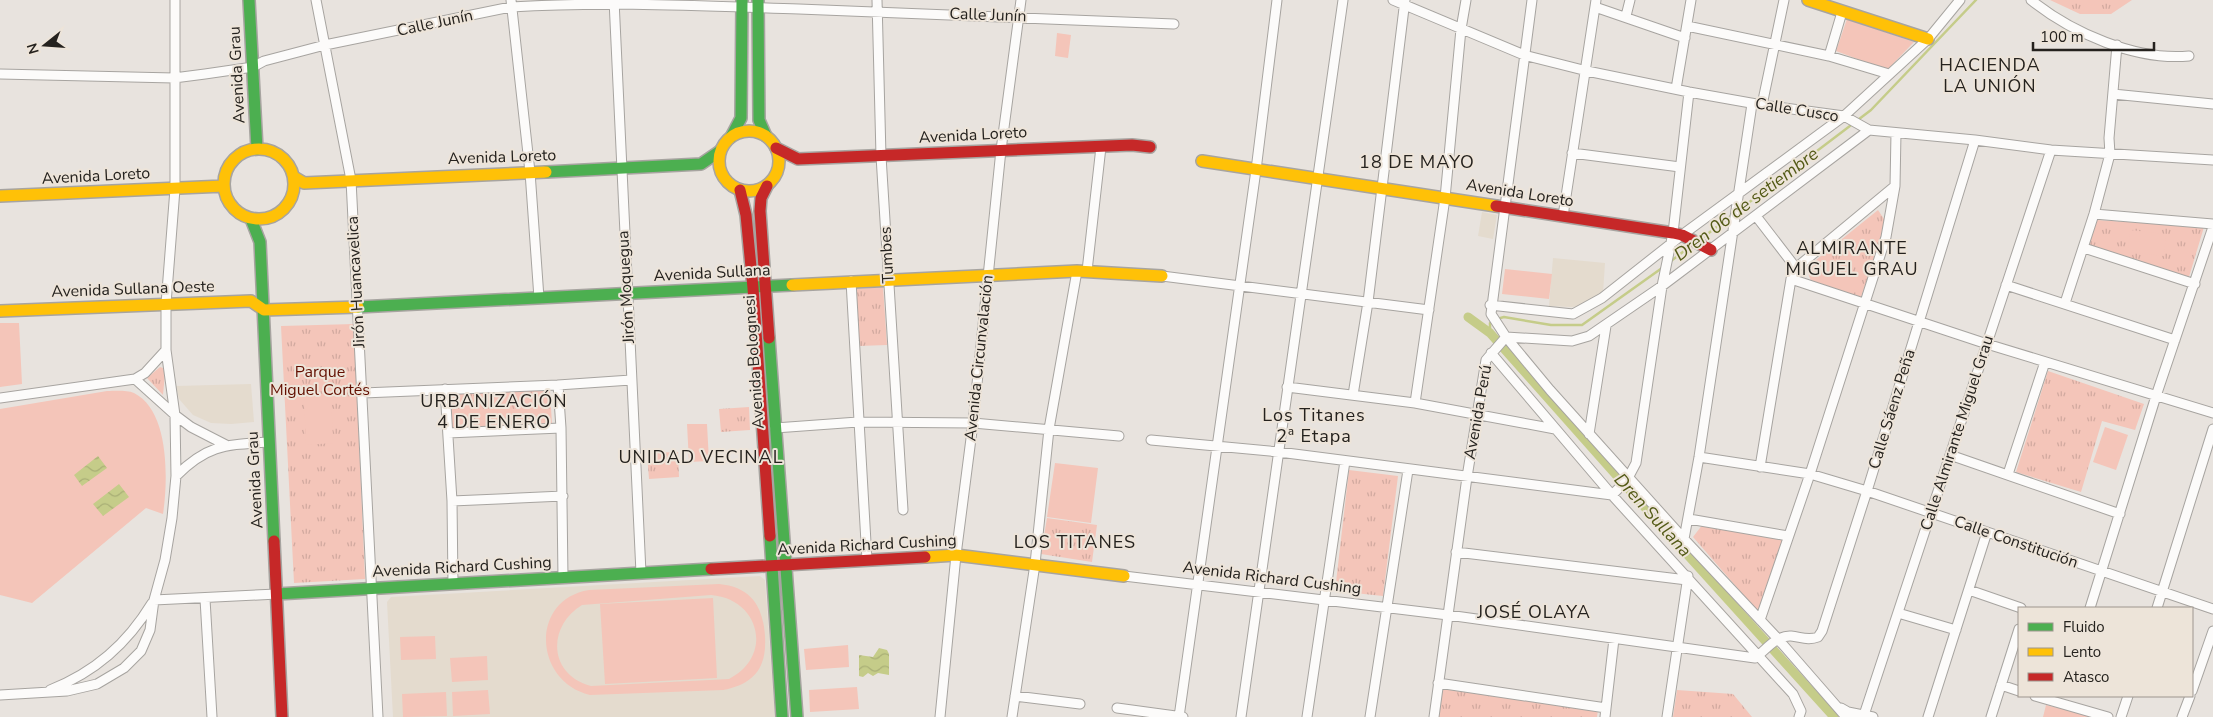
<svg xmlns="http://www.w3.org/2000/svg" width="2213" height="717" viewBox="0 0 2213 717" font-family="'Nunito Sans',sans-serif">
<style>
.built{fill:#e4dbce}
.grass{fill:url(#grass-tufts)}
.pitch{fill:#f4c5b9;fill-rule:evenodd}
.water{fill:url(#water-waves)}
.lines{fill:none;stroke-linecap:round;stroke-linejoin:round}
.stream{stroke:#c5cc89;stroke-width:2.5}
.canal{stroke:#c5cc89;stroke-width:9}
.street-casing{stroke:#a7a4a0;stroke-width:11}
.fast-casing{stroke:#a7a4a0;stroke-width:14}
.slow-casing{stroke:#a7a4a0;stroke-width:14}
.jam-casing{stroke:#a7a4a0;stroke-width:14}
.street{stroke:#fcfbfa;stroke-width:9}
.fast{stroke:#4caf50;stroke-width:11}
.slow{stroke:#ffc107;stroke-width:11}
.jam{stroke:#c62828;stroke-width:11}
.labels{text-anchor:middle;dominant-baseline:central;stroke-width:4;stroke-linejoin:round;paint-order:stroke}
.street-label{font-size:16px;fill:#25221e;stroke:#ede4d9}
.park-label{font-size:16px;fill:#630f00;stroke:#ede4d9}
.neighbourhood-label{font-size:18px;letter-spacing:1px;fill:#25221e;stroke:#ede4d9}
.water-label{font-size:18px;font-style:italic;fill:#535a16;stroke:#ede4d9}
</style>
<defs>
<pattern id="grass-tufts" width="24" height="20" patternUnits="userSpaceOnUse" patternTransform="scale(1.25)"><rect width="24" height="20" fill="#f4c5b9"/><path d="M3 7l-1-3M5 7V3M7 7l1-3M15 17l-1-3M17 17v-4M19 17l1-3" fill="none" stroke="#d1a99f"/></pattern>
<pattern id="water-waves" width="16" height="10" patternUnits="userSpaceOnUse" patternTransform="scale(1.25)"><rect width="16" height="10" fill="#c5cc89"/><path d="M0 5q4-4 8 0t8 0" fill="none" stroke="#a9af76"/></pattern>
</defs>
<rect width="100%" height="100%" fill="#e8e3de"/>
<path class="built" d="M1482 212 1497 215 1493 239 1478 236Z
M1553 258 1605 263 1603 293 1588 305 1572 307 1549 306Z
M251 384 254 422 231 424 211 423 193 415 179 399 176 386Z
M760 576 765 580 775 717H393L387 602 391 597Z"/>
<path class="grass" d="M2050 0H2132L2111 14H2080Z
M1878 210 1884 219 1882 236 1860 300 1811 281 1806 268Z
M2097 220 2204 227 2189 277 2089 245Z
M883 287 887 345 859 346 856 289Z
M354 324 365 579 294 583 281 326Z
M160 367 163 368 165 374 163 395 147 378Z
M2048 371 2144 404 2135 430 2102 421 2081 492 2016 472Z
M500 391H550L552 424 451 429V393Z
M749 407 750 430 721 432 719 409Z
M678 452 679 477 649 479 647 453Z
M1349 470 1398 476 1383 596 1335 591Z
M1047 518 1097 525 1092 562 1041 554Z
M1703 524 1784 539 1760 614 1693 537Z
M1442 689 1598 710 1597 717H1438Z
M1677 690 1733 694 1752 717H1673Z"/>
<path class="pitch" d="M1847 19 1914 42 1887 70 1836 51Z
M1057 33 1071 35 1068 58 1055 56Z
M2130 230 2166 234 2164 256 2128 252Z
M1827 262 1860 277 1851 296 1818 282Z
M1505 269 1552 274 1549 299 1502 294Z
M0 323H19L22 384 0 387Z
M107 391C115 391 127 390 134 393 170 411 168 481 163 514L146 508 32 603 0 595V409Z
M331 393 333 443 306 445 304 395Z
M687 424H707L709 461 689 462Z
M2105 427 2128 435 2116 470 2093 462Z
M1055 463 1098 468 1091 523 1047 517Z
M719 584C751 587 763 606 765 636 767 668 754 684 723 690L590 695C534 682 529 600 589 590ZM711 595C760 599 774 656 729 679L591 686C548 675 547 626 582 605Z
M713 598 717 678 605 684 600 604Z
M435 636 436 659 401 660 400 637Z
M848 645 849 667 806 670 804 649Z
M487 656 488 680 452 682 450 658Z
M857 687 859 709 810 712 809 690Z
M488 690 490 714 453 716 452 692Z
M446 692 447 716 403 717 402 694Z
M2046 705 2096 717H2043Z"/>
<path class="water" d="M98 456 107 468 82 486 74 475Z
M119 484 129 497 103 516 93 504Z
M879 648 887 650 889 654V675L878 673 873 676 868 673 863 677 859 676V655L873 657Z"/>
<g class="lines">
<path class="stream" d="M1739 210 1871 110 1976 0
M1701 239 1732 215
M1671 261 1692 245
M1497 319 1504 317 1551 325H1582L1662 268
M1490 333V323L1492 322"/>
<path class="canal" d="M1468 317 1490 333 1656 520 1834 717"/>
<g class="street-casing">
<path id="street" d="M316 0 351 180 378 717
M511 0 530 172 539 298
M614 0 641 573
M877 0 881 156 903 510
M1393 0 1524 55 1587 71 1689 92 1762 105 1844 116 1869 130 1975 140 2051 150 2213 160
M1532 0 1491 314 1506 337 1550 390 1684 539 1778 639 1846 717
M2031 0C2072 33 2136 61 2189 56
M1595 7 1685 38
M1626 16 1630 0
M1687 26 1829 56 1889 74
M1829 56 1842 12
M0 74 174 78 205 74 253 67 264 61 325 45 511 7C607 1 703 6 799 9 924 13 1049 18 1174 24
M1676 89 1691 0
M2113 94 2213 104
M1762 105 1784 0
M1572 153 1680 167
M2094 214 2213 224
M1563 216 1596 0
M1756 216 1796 268
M2084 248 2195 284
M1087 271 1101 147
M1162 276 1429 310
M1791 279 1987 344 2213 413
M851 281 867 560
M2006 285 2175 340
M2065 303 2094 214 2110 154 2109 138 2117 45
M1490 305 1573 314 1602 298 1682 235 1844 116 1928 39 1960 0
M1506 337 1572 341 1589 336 1662 286 1869 130
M1491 353 1612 495 1793 694 1801 711 1799 717
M135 379 175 415 191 427 226 445
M558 385 561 428 563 577
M1287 387 1415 403 1555 429
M445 389 452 501 453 584
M363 393 558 385 631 380
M1353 395 1368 302 1405 0
M0 398 135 379 145 373 166 350
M1415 403 1445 198 1461 29 1466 0
M775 428 858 422 973 423 1119 436
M448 433 561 428
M1589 434 1606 326
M1151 440 1279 452 1612 495 1627 480 1636 463 1662 286 1673 233 1689 92
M1950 455 2120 514
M1699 457 1810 474 1867 491 2213 609
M1760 467 1791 279 1796 268 1895 186
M2008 474 2045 362
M176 476C208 444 226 445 269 442
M452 501 563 496
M1689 519 1788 536
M1684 539 1699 457 1752 104
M1456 552 1687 580
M1124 576 1448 615 1755 658C1766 650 1776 635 1791 636 1801 637 1808 641 1818 637L1822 631 1867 491 1975 140
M1969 590 2021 608
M205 599 212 717
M154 600 277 594
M2090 608 2156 396 2213 227
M2157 608 2213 429
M1898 613 1956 630
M1760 620 1810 474 1886 237 1895 186 1896 133
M1438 683 1606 708
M2001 685 2019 691
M50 690C95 672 127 644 152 603
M2192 691 2213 631
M0 695 67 691 97 684 124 668 141 651 150 630 154 600 165 560 172 518 176 476 175 415 166 350V304L175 189V0
M1015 696 1080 704
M2035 696 2108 717
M1117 708 1183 717
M1841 708 1848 712 1873 717
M1864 715 2051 150
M940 717 956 555 973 423 1001 150 1021 0
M1012 717 1035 564 1049 429 1077 271
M1179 717 1256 170 1277 0
M1241 717 1343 0
M1307 717 1345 461
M1370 717 1408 470
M1434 717 1467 477 1486 360 1506 337
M1605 717 1614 639
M1667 717 1688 576
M1928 717 1987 532
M1991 717 2019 629
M2121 717 2128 696
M2182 717 2190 696"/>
</g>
<g class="fast-casing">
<path id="fast" d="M249 0 257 149
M758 0 759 120 766 136
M731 137 741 118 742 0
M546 172 701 164 720 151
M251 219 260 242 274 541
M358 307 792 285
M769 338 797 717
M770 536 782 717
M277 594 711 569"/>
</g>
<g class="slow-casing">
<path id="slow" d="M1808 0 1928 39
M719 161a30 30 0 1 1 60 0a30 30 0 1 1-60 0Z
M224 184a35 35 0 1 1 70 0a35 35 0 1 1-70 0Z
M1202 161 1496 206
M294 177 304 183 546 172
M0 196 224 186
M792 285 1077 271 1162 276
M0 311 251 301 264 310 358 307
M925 557 956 555 1124 576"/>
</g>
<g class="jam-casing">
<path id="jam" d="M776 148 798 159 1132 145 1150 147
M767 186 761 198 760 211 769 338
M740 190 746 215 753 288 770 536
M1496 206 1673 233 1682 235 1711 250
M274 541 282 717
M711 569 925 557"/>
</g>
<use href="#street" class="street"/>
<use href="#fast" class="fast"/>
<use href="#slow" class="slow"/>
<use href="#jam" class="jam"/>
</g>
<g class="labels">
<g class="street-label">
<text transform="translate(988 15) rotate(2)">Calle Junín</text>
<text transform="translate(435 23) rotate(-12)">Calle Junín</text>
<text transform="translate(237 75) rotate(-93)">Avenida Grau</text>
<text transform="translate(1797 110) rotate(9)">Calle Cusco</text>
<text transform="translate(973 135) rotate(-3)">Avenida Loreto</text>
<text transform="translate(502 157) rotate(-2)">Avenida Loreto</text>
<text transform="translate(96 176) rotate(-3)">Avenida Loreto</text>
<text transform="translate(1520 193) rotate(9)">Avenida Loreto</text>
<text transform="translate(887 255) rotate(-93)">Tumbes</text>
<text transform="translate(712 273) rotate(-3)">Avenida Sullana</text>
<text transform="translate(356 282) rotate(-93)">Jirón Huancavelica</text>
<text transform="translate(626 287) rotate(-93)">Jirón Moquegua</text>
<text transform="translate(133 289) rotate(-2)">Avenida Sullana Oeste</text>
<text transform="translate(979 358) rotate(-84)">Avenida Circunvalación</text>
<text transform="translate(754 362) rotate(-94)">Avenida Bolognesi</text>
<text transform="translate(1892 409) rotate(-73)">Calle Sáenz Peña</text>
<text transform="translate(1478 412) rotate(-80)">Avenida Perú</text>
<text transform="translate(1957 433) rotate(-72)">Calle Almirante Miguel Grau</text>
<text transform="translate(255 480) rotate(-93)">Avenida Grau</text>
<text transform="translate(2016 542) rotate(19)">Calle Constitución</text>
<text transform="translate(867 545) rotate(-3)">Avenida Richard Cushing</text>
<text transform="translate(462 567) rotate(-3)">Avenida Richard Cushing</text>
<text transform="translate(1272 578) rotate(7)">Avenida Richard Cushing</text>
</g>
<g class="park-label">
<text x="320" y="372">Parque<tspan x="320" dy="18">Miguel Cortés</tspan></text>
</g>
<g class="neighbourhood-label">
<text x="1990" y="65">HACIENDA<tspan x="1990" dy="21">LA UNIÓN</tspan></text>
<text x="1417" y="162">18 DE MAYO</text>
<text x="1852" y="248">ALMIRANTE<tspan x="1852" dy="21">MIGUEL GRAU</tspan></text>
<text x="494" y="401">URBANIZACIÓN<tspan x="494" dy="21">4 DE ENERO</tspan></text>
<text x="1314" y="415">Los Titanes<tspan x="1314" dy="21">2ª Etapa</tspan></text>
<text x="701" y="457">UNIDAD VECINAL</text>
<text x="1075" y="542">LOS TITANES</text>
<text x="1534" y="612">JOSÉ OLAYA</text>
</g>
<g class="water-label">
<text transform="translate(1746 204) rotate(-37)">Dren 06 de setiembre</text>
<text transform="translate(1653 515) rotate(48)">Dren Sullana</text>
</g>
</g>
<rect x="2018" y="607" width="175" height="90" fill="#ede4d9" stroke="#9d968e"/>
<rect x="2028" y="623" width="25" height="8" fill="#4caf50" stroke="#9d968e"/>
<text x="2063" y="632" font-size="15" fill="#25221e">Fluido</text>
<rect x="2028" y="648" width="25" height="8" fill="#ffc107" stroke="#9d968e"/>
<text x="2063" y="657" font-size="15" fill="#25221e">Lento</text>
<rect x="2028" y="673" width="25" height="8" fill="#c62828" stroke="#9d968e"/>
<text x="2063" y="682" font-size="15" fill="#25221e">Atasco</text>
<g transform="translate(45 45) rotate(253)" stroke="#ede4d9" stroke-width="4" paint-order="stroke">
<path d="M0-4L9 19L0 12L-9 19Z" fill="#25221e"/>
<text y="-8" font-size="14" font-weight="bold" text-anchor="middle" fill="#25221e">N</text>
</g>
<path d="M2033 42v8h121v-8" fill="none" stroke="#25221e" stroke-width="2.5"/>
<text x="2040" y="42" font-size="15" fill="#25221e" stroke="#ede4d9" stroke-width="4" paint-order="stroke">100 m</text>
</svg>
